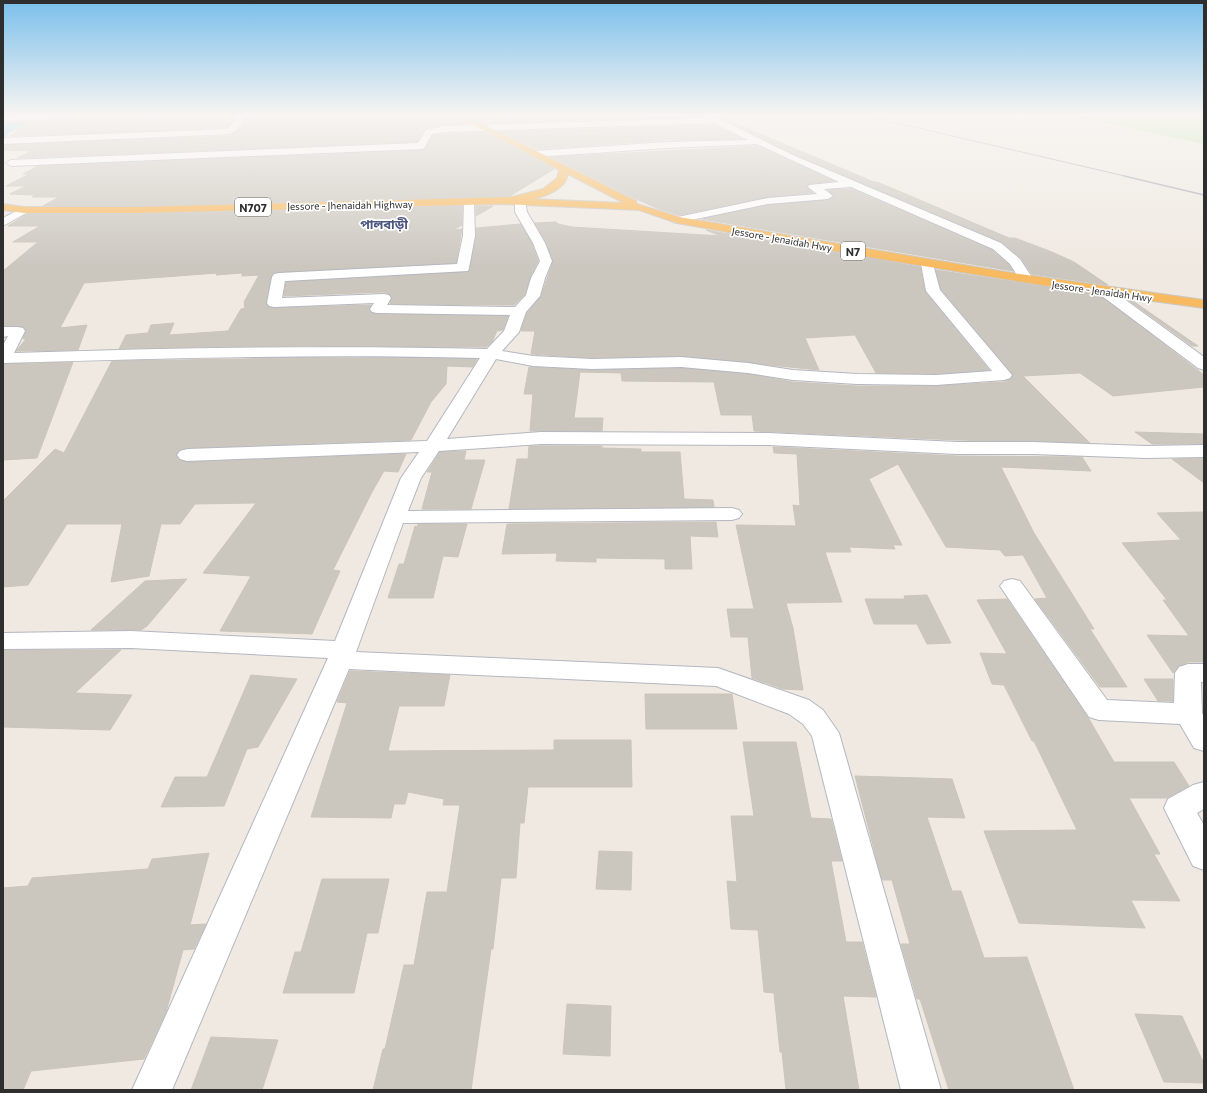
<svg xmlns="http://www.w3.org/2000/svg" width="1207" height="1093" viewBox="0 0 1207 1093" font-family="Commissioner,'Noto Sans Bengali',sans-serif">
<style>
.green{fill:#b6e59e}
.water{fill:#75cff0}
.building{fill:#cbc7bf;stroke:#cbc5ba}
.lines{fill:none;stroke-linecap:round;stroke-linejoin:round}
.minor-casing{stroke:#b4b7c1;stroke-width:2}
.trunk-casing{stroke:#c9c9c9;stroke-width:2}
.minor{fill:#fff;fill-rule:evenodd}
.trunk{fill:#f8ba60;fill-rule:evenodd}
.rail-far1{stroke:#a3a6b8;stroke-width:1}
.rail{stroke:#a3a6b8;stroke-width:1.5}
.labels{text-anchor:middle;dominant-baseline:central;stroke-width:3.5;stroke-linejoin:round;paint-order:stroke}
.far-street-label{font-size:10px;fill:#2e2e2e;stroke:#fff}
.shield{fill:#fff;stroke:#6d6d6d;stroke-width:1}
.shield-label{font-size:11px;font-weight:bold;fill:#2e2e2e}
.far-district-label{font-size:13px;font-weight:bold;fill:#4d5680;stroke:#fff}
</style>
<rect width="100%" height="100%" fill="#efe9e1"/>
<path class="green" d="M1062 114H1204V144Z"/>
<path class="water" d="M32 121 9 133 3 139V122Z"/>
<path class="building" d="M126 114H141L140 118 145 120 202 118 207 114H235L234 120 227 128 11 136 28 121 121 118Z
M245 114H415L416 119 454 116 468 124H444L426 129 417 142 17 158 32 151 3 150V145L230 136 241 126Z
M484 114H693L700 117 485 123 468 115Z
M713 114 874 182H877L908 195 1009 238H1015L1052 252 1074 262 1108 285 1032 274 1021 258 1002 242 796 155Z
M714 125 742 139 667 140 537 149 501 132Z
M484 132 554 169 510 196 139 206H43L59 197H32L36 195 10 194 26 186H6L29 174H23L38 166 421 150 425 149 433 135Z
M757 146 833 181 809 184 807 187 813 193 768 197 679 215 659 209 634 198 552 157Z
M851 189 992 250 1009 265 1013 271 702 219 768 205 828 200 834 196 828 190Z
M462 206V225L453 230 462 229 456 263 274 273 271 277 266 303 268 307 274 308 371 305 369 310 372 313 377 314 508 316 503 330 497 331 492 342 486 347 310 346 119 349 126 335 148 333 151 325 174 323 169 335 228 331 241 309 245 308 244 302 259 275 242 276V273L216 275 217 273 84 283 60 328 87 325 78 350 16 351 26 339H23L26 330 23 327 3 326V271L38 242H13L40 226H8L27 214H139Z
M476 206H493L476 216Z
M556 222 558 224 572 227 721 236 706 230 920 267 925 292 989 370 936 374 876 373 855 335 805 338 819 370 681 356 592 358 531 354 535 331H521L527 313 541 296 553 262 546 242 535 223Z
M521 224 532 244 538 261 530 277 525 294 514 305 390 304 392 297 389 294 384 292 284 296 286 282 468 272 470 268 476 236V228Z
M936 270 1100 295 1204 375V387L1113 396 1080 373 1023 376 1090 443 957 440 754 431 752 415H721L714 382 622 381 621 373 580 372 574 418H603L602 431H530L533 394H524L529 367 592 370 681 368 748 374 793 382 857 386H936L1004 382 1010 379 1013 374 941 289Z
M1127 299H1130L1198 346H1192Z
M302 358 477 359 473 367 447 366 446 384 431 402 411 440 187 448 180 450 176 454 179 460 187 462 406 454 398 472 384 471 372 492 333 570 340 571 312 634 220 631 251 576 203 573 256 503 195 504 180 524H161L149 576 111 582 122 524H67L28 585 3 587V501L55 449 64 453 112 361Z
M73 362 37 458 3 460V364Z
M1135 432 1204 434V444H1152Z
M529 446H602V448L641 449V452H680L684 499 713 500 714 507 509 509 517 459H528Z
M773 447 957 456 1082 457 1091 471 1001 467 1034 533 1094 629H1090L1127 687H1100L1035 599 1047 598 1023 555 1005 556 1000 550 946 547 898 464 869 479 902 545H893L895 549 849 547 851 552H825L842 602 786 603 793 628 803 690 783 689 752 678 748 637H731L727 609H754L736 525 796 526 793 505 800 506 797 454 774 453Z
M466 451 464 460H485L471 509H422L432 472H427L440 452Z
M1204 458V483L1172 459Z
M1204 512V662H1188L1179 666 1173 673 1147 635 1189 636 1163 600H1167L1122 543 1181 540 1157 513Z
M716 522 718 537 690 536 692 569H665V559L596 558V562L556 561 557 553 502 554 507 524Z
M418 524H467L458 557 443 556 433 598H388L399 564H404L415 526 417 527Z
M187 579 147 626 141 630H91L145 581Z
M927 595 951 643 927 644 917 624H874L865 599H905L904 596Z
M1007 599 1089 719 1114 762H1174L1189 786 1167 798H1129L1160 854H1154L1180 901 1131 900 1145 928 1019 923 984 831 1077 830 1034 741H1032L1004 685 992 684 980 653 1007 654 977 600Z
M3 650H121L75 693 132 695 110 730 3 727Z
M350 671 450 675 444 706H399L388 751 554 750V740H631L632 787H528L524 823H520L516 878H501L493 949H491L471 1090H373L383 1049H385L404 965H414L427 892H447L460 805H443L444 799 408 792 405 804H394L391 818 311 817 347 703 337 702Z
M251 675 297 679 258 747 247 749 224 806 161 807 175 777H207Z
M1144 679H1173V701H1158Z
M645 694H732L737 729H646Z
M743 742H796L811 818 831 819 842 861H831L846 942H862L876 997 843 996 859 1090H786L782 1052H780L774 993 764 992 758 930 731 929 727 881 737 882 731 816H754Z
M855 776 952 779 965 818 927 817 952 891H961L984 958 1027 957 1074 1090H949L920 999H917L901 944H910L892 880H882Z
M599 851 632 852 631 890 596 889Z
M209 853 190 925 206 924 194 949 183 950 166 1012 144 1059 31 1071 23 1090H3V888L28 886 32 878 148 869 152 859Z
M322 879H389L378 933H367L354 993H283L295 952H301Z
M567 1004 611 1006 610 1056 563 1054Z
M1135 1014 1182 1016 1204 1064V1083L1164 1082Z
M211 1037 278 1040 262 1090H191Z"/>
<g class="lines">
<g class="minor-casing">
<path id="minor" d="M72 114H125L121 116 3 121V117Z
M142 114H206L202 116 145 119 141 117Z
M236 114H244C243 122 239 130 230 134L3 144V138L228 129 235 121Z
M699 114H709L795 156 1001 243 1020 259 1033 279 1031 282H1021L1010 264 993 249 851 187 824 189 833 196 828 199 768 204 677 223 673 222 671 220 673 218 768 198 817 194 808 187 809 185 839 182 757 144 667 148 534 157 529 154 534 151 667 142 748 140 714 123 444 132 432 134 424 148 421 149 11 166 6 163 11 160 418 143 426 130 444 126 705 118Z
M520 198 525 201 527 212 545 243 552 261 545 278 540 296 526 312 519 332 502 351 533 356 592 359 681 357 748 363 793 370 857 374 936 375 992 371 926 291 921 264 922 261H932L933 264 940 290 1012 375 1010 378 1004 380 936 385 857 384 793 380 748 373 681 367 592 369 533 366 496 359 447 439 541 432 768 433 957 442H1033L1146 446 1204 445V457L1146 458 1033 454H957L768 445 541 444 439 451 421 478 408 511 732 508 739 510 742 514 739 518 732 520 403 523 356 652 718 668 809 700 823 710 839 733 941 1090H901L812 736 803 724 789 714 716 686 349 669 172 1090H132L328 658 131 648 3 649V633L131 631 335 641 401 478 419 452 187 461 180 459 177 455 180 451 187 449 427 441 480 358C322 354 163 358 4 363L3 345 8 336 3 337V327H18L23 328 25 331 14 353C172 348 330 345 487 349L504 331 510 315 377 313 372 312 370 309 374 303 274 307 269 306 267 303 272 277 274 274 279 273 457 264 463 236 464 202 469 199 474 202 475 236 469 268 468 271 285 281 282 298 384 294 389 295 391 298 387 305 515 307 526 295 531 278 540 261 533 243 515 212V201Z
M24 207 30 210 28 212 3 226V218Z
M1107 289 1112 290 1204 357V370L1198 368 1102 296 1100 293 1102 290Z
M1012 579 1020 581 1107 700 1174 703 1175 673 1179 667 1188 664H1204V682H1201L1202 713 1204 717V751L1194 748 1180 724 1099 720 1089 717 1000 586 1004 581Z
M1204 782V809L1197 813 1204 825V870L1193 866 1164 808 1168 799 1193 785Z"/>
</g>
<g class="trunk-casing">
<path id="trunk" d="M453 114H463L636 201 637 204 679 217 1006 272 1204 300V308L1072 290 874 258 677 223 639 210 501 204 139 213H24L3 210V204L24 207H139L512 197 543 189 557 178 559 170ZM568 174 624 203 533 199C546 196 565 190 568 174Z"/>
</g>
<use href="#minor" class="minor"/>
<use href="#trunk" class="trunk"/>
<path class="rail-far1" d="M858 114 1129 177"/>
<path class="rail" d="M1124 176 1204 195"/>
</g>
<linearGradient id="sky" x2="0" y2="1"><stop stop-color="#7abfeb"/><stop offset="0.43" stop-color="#f8f5f2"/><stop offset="1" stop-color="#f8f5f2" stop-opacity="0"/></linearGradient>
<rect width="1207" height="267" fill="url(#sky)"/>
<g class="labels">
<g class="far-street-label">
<text transform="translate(350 205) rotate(-1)">Jessore - Jhenaidah Highway</text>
<text transform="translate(782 239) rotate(10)">Jessore - Jenaidah Hwy</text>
<text transform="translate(1102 291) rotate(8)">Jessore - Jenaidah Hwy</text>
</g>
<g class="shield">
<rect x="235" y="198" width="36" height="18" rx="3"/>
<rect x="841" y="242" width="24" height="18" rx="3"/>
</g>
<g class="shield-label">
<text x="253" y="207">N707</text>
<text x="853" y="251">N7</text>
</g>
<g class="far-district-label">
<text x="384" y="224">পালবাড়ী</text>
</g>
</g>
<rect width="1207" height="1093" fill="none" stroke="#2e2e2e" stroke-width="8"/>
</svg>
